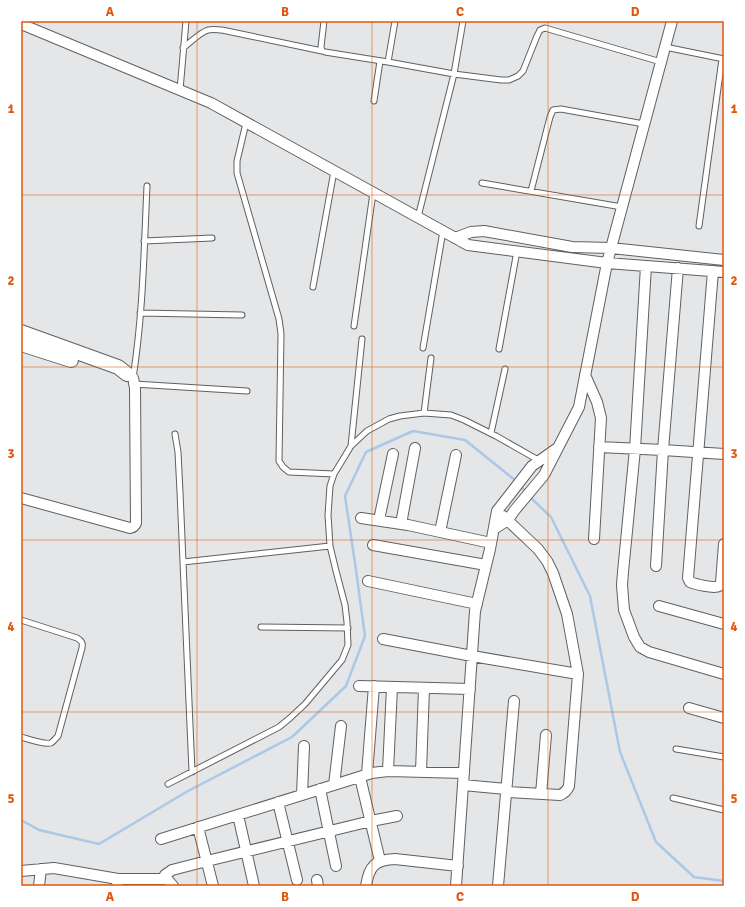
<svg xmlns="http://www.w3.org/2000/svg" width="745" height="907" viewBox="0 0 745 907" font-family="Signika,sans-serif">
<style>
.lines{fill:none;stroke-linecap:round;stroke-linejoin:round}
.stream{stroke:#abc8e8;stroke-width:2.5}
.lane-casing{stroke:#5f6062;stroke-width:7}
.street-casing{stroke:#5f6062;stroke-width:12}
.secondary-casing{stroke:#5f6062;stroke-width:16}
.lane{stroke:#fff;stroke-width:5}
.street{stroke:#fff;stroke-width:10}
.secondary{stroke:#fff;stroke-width:14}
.grid{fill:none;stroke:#df570e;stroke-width:1;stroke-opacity:0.55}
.neatline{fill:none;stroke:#df570e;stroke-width:1.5}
.grid-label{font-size:13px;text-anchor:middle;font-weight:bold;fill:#df570e}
</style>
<rect width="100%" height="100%" fill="#e4e6e7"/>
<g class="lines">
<path class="stream" d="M519 485 527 493
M530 497 551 517 590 596 620 752 656 842 694 877 724 881
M21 820 39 830 99 844 188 791 292 737 346 686 365 636 355 563 345 496 366 452 413 431 465 440 516 481"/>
<g class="lane-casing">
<path id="lane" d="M324 21 321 47 322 51 325 52 388 62 454 74 501 80H509L518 76 523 71 537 36 540 30 545 28 661 62
M665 47 724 59
M183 48C191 42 199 33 208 30 213 29 218 30 222 30L322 51
M388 62 395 21
M180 90 186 21
M374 101 380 61
M246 123 237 161V173L279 319 281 334 279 461 283 467 289 472 334 474
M482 183 622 207
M531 191 550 117 553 110 561 109 644 124
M418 217 454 74 463 21
M699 226 722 59
M144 241 212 238
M313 287 334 171
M140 313 242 315
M354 326 373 193
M423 348 443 231
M499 349 517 251
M133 378C143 315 144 250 147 186
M134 384 247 391
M424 413 431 358
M491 433 505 369
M175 434 178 452 180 492 192 772
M351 446 362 339
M183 562 330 546
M21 620 77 638C82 641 83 643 82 648L58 736C56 738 54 741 51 743 44 745 28 739 21 737
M261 627 348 628
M676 749 724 757
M168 784 279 727 290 718 305 704 342 660 348 645 347 622 345 605 336 571 330 546 328 515 330 486 334 474 351 446 367 431 389 419 400 416 424 413 451 415 464 420 496 436 540 461
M673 798 724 810"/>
</g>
<g class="street-casing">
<path id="street" d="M21 24 211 103 468 245 607 263 724 272
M455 238 471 232 484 231 572 247 611 248 724 260
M646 266 635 449 623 572 622 585 624 610 634 637 640 647 649 652 724 674
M713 271 688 578 690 582C695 584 714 589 719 586 720 585 720 584 721 583L724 544
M585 375 597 402 601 418 594 539
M599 447 663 450 724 454
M21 498 130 528C134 527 135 526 136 523L135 388 133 378 127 374
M503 516 538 549 547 561 553 573 567 614 578 674 569 786C567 791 565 793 560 795L506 792
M361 518 408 525 491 543
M379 520 393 454
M401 524 415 448
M494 529 508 520 514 511 544 475 579 407 607 263 672 21
M440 532 456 455
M373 545 486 565
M656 566 663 450 678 268
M368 581 477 604
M659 606 724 624
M383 639 472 656 578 674
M359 686 470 689
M689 708 724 718
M388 771 392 687
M421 772 424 688
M367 774 374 686
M360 777 380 861
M334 785 341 726
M463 785 506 789
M320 789 336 866
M541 794 546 735
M302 795 304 746
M278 802 297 880
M238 815 254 886
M198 827 213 886
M161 839 372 773 388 771 464 773
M21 871 54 868 118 879 117 886
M118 879H164L168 880 173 886
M164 879 165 875 172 870 207 861 371 821 397 816
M317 880 318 886
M39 886 41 869
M366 886C369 866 375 860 395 859L458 866
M456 886 475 611 490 549 497 511 532 466 556 449
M498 886 514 701"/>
</g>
<g class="secondary-casing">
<path id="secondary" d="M21 332 118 367 127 374
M21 344 71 360"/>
</g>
<use href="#lane" class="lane"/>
<use href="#street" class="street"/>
<use href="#secondary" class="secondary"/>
</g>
<path class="grid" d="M197 21V886M372 21V886M548 21V886M21 195H724M21 367H724M21 540H724M21 712H724"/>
<rect width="745" height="907" fill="none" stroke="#ffffff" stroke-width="44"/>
<rect x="22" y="22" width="701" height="863" class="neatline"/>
<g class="grid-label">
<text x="110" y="16">A</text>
<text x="285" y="16">B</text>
<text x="460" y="16">C</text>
<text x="635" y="16">D</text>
<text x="11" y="113">1</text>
<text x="734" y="113">1</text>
<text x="11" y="285">2</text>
<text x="734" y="285">2</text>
<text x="11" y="458">3</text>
<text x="734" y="458">3</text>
<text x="11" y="631">4</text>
<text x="734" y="631">4</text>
<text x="11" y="803">5</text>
<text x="734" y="803">5</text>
<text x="110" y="901">A</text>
<text x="285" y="901">B</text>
<text x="460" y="901">C</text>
<text x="635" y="901">D</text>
</g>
</svg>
